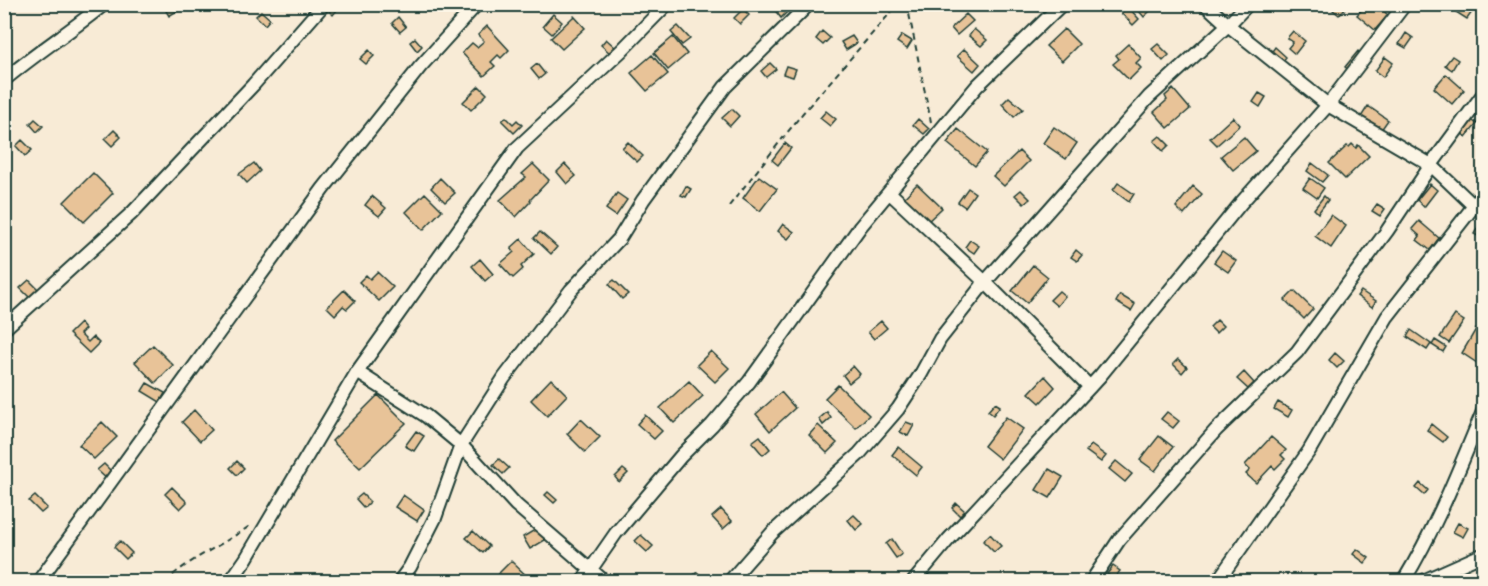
<svg xmlns="http://www.w3.org/2000/svg" width="1488" height="586" viewBox="0 0 1488 586" font-family="Itim,sans-serif">
<style>
.building{fill:#e8c398;stroke:#1f3d34;stroke-width:1.5}
.lines{fill:none;stroke-linecap:round;stroke-linejoin:round}
.minor-casing{stroke:#1f3d34;stroke-width:16}
.path{stroke:#1f3d34;stroke-width:2;stroke-dasharray:6 4.5;stroke-linecap:butt}
.minor{stroke:#fcf5e5;stroke-width:12}
</style>
<rect width="100%" height="100%" fill="#f8ebd6"/>
<filter id="ink" filterUnits="userSpaceOnUse"><feTurbulence type="fractalNoise" baseFrequency=".0167" numOctaves="2"/><feDisplacementMap in="SourceGraphic" scale="12" xChannelSelector="R" yChannelSelector="G"/><feConvolveMatrix kernelMatrix="1 2 1 2 8 2 1 2 1" color-interpolation-filters="sRGB"/></filter>
<g filter="url(#ink)">
<path class="building" d="M162 4H173L177 11 169 16Z
M332 4H342L333 15 328 10Z
M770 4H781L787 12 781 18Z
M1133 4H1157L1144 17Z
M1338 4 1347 6 1339 15 1333 10Z
M1367 4H1371L1375 8 1377 5 1388 15 1375 30 1357 15Z
M1460 5 1472 12 1467 19 1456 12Z
M1128 7 1139 19 1133 25 1121 13Z
M743 9 749 15 740 24 734 18Z
M261 11 270 19 265 25 256 16Z
M553 14 562 22 552 34 543 26Z
M966 14 973 21 957 35 951 28Z
M574 16 585 28 562 49 551 38Z
M398 17 406 27 400 32 392 23Z
M487 26 509 50 501 58 498 55 491 62 495 66 484 76 462 53 472 43 477 47 484 41 478 35Z
M678 26 690 39 682 45 671 32Z
M974 29 987 40 981 46 969 36Z
M1064 29 1079 44 1062 61 1046 46Z
M822 31 830 38 823 45 816 39Z
M1293 31 1305 41 1295 54 1288 48 1293 42 1287 38Z
M1406 33 1413 38 1406 48 1399 44Z
M902 35 912 41 907 49 897 42Z
M852 36 857 43 846 50 841 42Z
M673 37 687 54 668 70 654 53Z
M415 38 422 46 417 51 410 42Z
M606 39 616 48 611 54 601 45Z
M1128 44 1141 58 1136 63 1141 68 1129 80 1113 64 1119 59 1116 55Z
M1158 44 1169 55 1163 61 1152 49Z
M1275 47 1286 57 1281 63 1270 54Z
M964 49 980 64 974 71 957 56Z
M369 50 374 56 366 64 360 59Z
M1358 51 1364 56 1351 72 1345 67Z
M652 55 668 74 647 91 631 73Z
M1452 56 1458 60 1452 70 1445 65Z
M1385 57 1393 63 1383 77 1375 71Z
M770 63 776 69 766 77 761 71Z
M537 64 545 74 539 79 531 69Z
M786 66 796 69 793 77 783 74Z
M1446 74 1464 90 1452 104 1434 88Z
M479 86 487 94 471 110 463 102Z
M1173 89 1190 109 1168 128 1154 112 1167 100 1165 96Z
M1259 93 1266 97 1260 107 1253 102Z
M1009 97 1023 109 1014 117 1002 104Z
M1368 106 1388 120 1381 130 1361 117Z
M732 109 739 116 730 126 722 118Z
M826 111 836 119 830 126 820 118Z
M506 117 513 124 517 120 522 125 514 133 502 121Z
M1233 117 1240 125 1217 145 1210 138Z
M35 119 43 126 37 132 30 124Z
M918 119 929 129 924 134 913 125Z
M1470 119 1477 124 1466 137 1460 132Z
M1054 127 1077 143 1066 159 1043 143Z
M958 129 987 152 975 166 947 143Z
M114 130 121 137 112 146 105 139Z
M1160 136 1169 145 1163 151 1154 141Z
M1244 137 1256 151 1233 170 1221 156Z
M22 140 32 150 25 156 16 146Z
M628 142 643 156 637 162 622 148Z
M785 143 791 148 778 165 772 160Z
M1352 144 1356 148 1358 145 1369 156 1345 179 1329 163 1347 146 1349 147Z
M1019 151 1029 161 1004 186 993 176Z
M254 163 260 171 247 183 239 174Z
M1312 163 1328 175 1322 182 1307 171Z
M533 164 549 180 530 200 531 201 516 217 500 200 526 177 522 174Z
M565 164 576 176 567 184 557 172Z
M93 173 113 193 84 222 64 202Z
M759 176 777 189 760 211 743 198Z
M440 178 455 193 445 202 431 188Z
M1310 178 1324 188 1317 198 1303 188Z
M1118 183 1134 194 1129 202 1113 190Z
M917 184 942 208 926 223 902 200Z
M1430 184 1437 190 1424 207 1417 200Z
M686 186 691 189 686 197 681 195Z
M1193 186 1202 194 1184 215 1176 207Z
M968 188 975 193 965 207 958 202Z
M1021 190 1030 199 1024 204 1015 195Z
M425 193 442 210 423 230 406 212Z
M617 193 627 200 616 216 606 209Z
M372 196 386 208 379 216 365 205Z
M1324 196 1328 200 1318 213 1314 209Z
M1377 204 1385 209 1380 216 1372 211Z
M1331 215 1346 226 1331 248 1315 236Z
M1419 221 1439 238 1430 250 1417 240 1420 236 1412 229Z
M1481 222 1484 224V232L1480 237 1474 234Z
M783 224 794 232 788 239 778 231Z
M540 232 557 247 551 254 534 238Z
M521 239 534 254 521 266 523 269 513 278 500 264 514 252 511 248Z
M970 240 979 246 974 253 965 247Z
M1076 250 1082 255 1077 261 1071 257Z
M1222 251 1236 261 1228 272 1214 262Z
M480 259 493 274 485 281 472 266Z
M1033 265 1048 277 1027 303 1012 291Z
M377 272 393 287 379 301 359 282 366 275 370 279Z
M29 280 38 289 30 298 20 288Z
M614 280 628 294 622 299 609 284Z
M344 290 355 301 347 309 343 306 335 315 327 307Z
M1059 291 1065 296 1057 306 1050 300Z
M1294 291 1313 309 1304 319 1285 300Z
M1361 291 1376 301 1372 307 1357 296Z
M1120 295 1135 304 1131 311 1116 302Z
M1455 315 1464 321 1449 343 1440 337Z
M1217 320 1223 326 1216 333 1210 327Z
M881 321 887 328 874 339 868 332Z
M80 323 85 329 80 334 88 342 93 337 99 343 89 353 69 334Z
M1476 329 1484 333V352L1477 363 1462 353Z
M1411 330 1431 344 1427 350 1407 337Z
M1435 340 1446 347 1443 352 1432 345Z
M153 345 173 365 155 383 135 362Z
M711 351 729 368 715 382 697 365Z
M1335 353 1344 361 1337 368 1329 360Z
M1178 359 1187 367 1182 373 1173 364Z
M853 366 860 374 849 383 843 375Z
M1244 372 1254 383 1248 389 1237 379Z
M1045 376 1055 387 1040 403 1029 393Z
M551 379 567 395 547 416 531 400Z
M689 381 703 396 674 423 660 408Z
M147 383 165 393 160 402 142 391Z
M838 385 869 415 856 428 825 398Z
M781 392 795 408 770 431 756 414Z
M378 395 406 423 360 468 332 441Z
M1278 402 1292 410 1288 417 1274 409Z
M995 403 1000 406 993 415 988 411Z
M194 410 212 430 200 441 182 422Z
M827 412 831 418 823 425 819 419Z
M1167 412 1179 421 1173 428 1161 419Z
M645 415 662 431 654 439 637 424Z
M1006 417 1023 429 1000 459 984 446Z
M581 419 600 437 585 452 567 434Z
M102 422 117 437 94 459 79 445Z
M906 422 914 425 908 436 900 432Z
M1431 424 1447 437 1443 442 1427 430Z
M818 425 837 443 827 453 809 435Z
M416 431 424 436 414 451 405 446Z
M760 436 770 449 763 455 752 442Z
M1159 436 1173 447 1155 471 1140 460Z
M1271 437 1286 450 1281 455 1285 459 1275 469 1272 466 1256 483 1246 474 1250 470 1245 465Z
M1091 445 1106 456 1101 462 1086 451Z
M898 447 922 467 916 475 892 455Z
M499 459 509 468 503 474 493 465Z
M237 461 244 468 237 475 230 468Z
M1116 461 1132 474 1125 482 1109 469Z
M104 464 114 474 108 480 97 470Z
M623 469 628 473 619 482 615 477Z
M1049 469 1063 477 1050 498 1036 490Z
M1420 483 1428 490 1424 495 1416 488Z
M172 487 187 502 180 509 165 494Z
M548 492 557 500 554 503 545 495Z
M362 494 370 502 364 508 356 499Z
M403 495 424 510 417 521 395 507Z
M35 496 47 508 41 513 29 501Z
M956 503 965 511 960 516 952 508Z
M721 509 732 521 723 529 712 517Z
M854 515 863 524 856 530 848 520Z
M1458 523 1468 528 1463 537 1453 532Z
M538 528 545 540 530 549 523 537Z
M473 531 489 546 483 553 466 538Z
M990 534 1001 546 994 552 983 541Z
M641 535 653 546 647 552 635 541Z
M892 539 902 554 896 558 886 544Z
M120 541 132 553 126 559 114 547Z
M1357 549 1369 558 1365 563 1353 554Z
M511 561 533 582H505L498 574Z
M1113 566 1120 571 1114 579 1107 574Z
M697 572 703 577 705 575 711 581 696 582 692 577Z"/>
<g class="lines">
<g class="minor-casing">
<path id="minor" d="M1405 4 1328 105 1431 165 1484 93
M4 80C36 53 71 31 104 4
M4 329 132 213 253 85 324 4
M1090 387 985 282 1149 97 1228 25 1205 4
M38 582 323 189 420 67 477 4
M230 582 246 559 357 372
M399 582 410 567 435 518 461 445 504 378 571 290 619 239 643 200 725 87 809 4
M582 582 616 533 681 456 712 425 749 382 860 227 977 86 1062 4
M605 582 516 505 461 445 426 416 357 372 517 148 621 51 667 4
M729 582 772 533 859 454 898 409 921 374 940 339 985 282 890 193
M913 582 948 540 1100 376 1241 203 1328 105 1228 25 1248 4
M1091 582 1119 540 1216 430 1297 352 1387 231 1431 165 1474 206 1484 211
M1217 582 1309 451 1387 317 1484 193
M1403 582C1437 526 1459 469 1484 409
M1421 582 1484 554"/>
</g>
<path class="path" d="M907 4 931 122
M729 206 802 114 898 4
M165 582C190 558 223 545 251 525"/>
<use href="#minor" class="minor"/>
</g>
</g>
<rect width="1488" height="586" fill="none" stroke="#fcf5e5" stroke-width="24"/>
<rect x="12" y="12" width="1464" height="562" fill="none" stroke="#1f3d34" stroke-width="2" filter="url(#ink)"/>
</svg>
